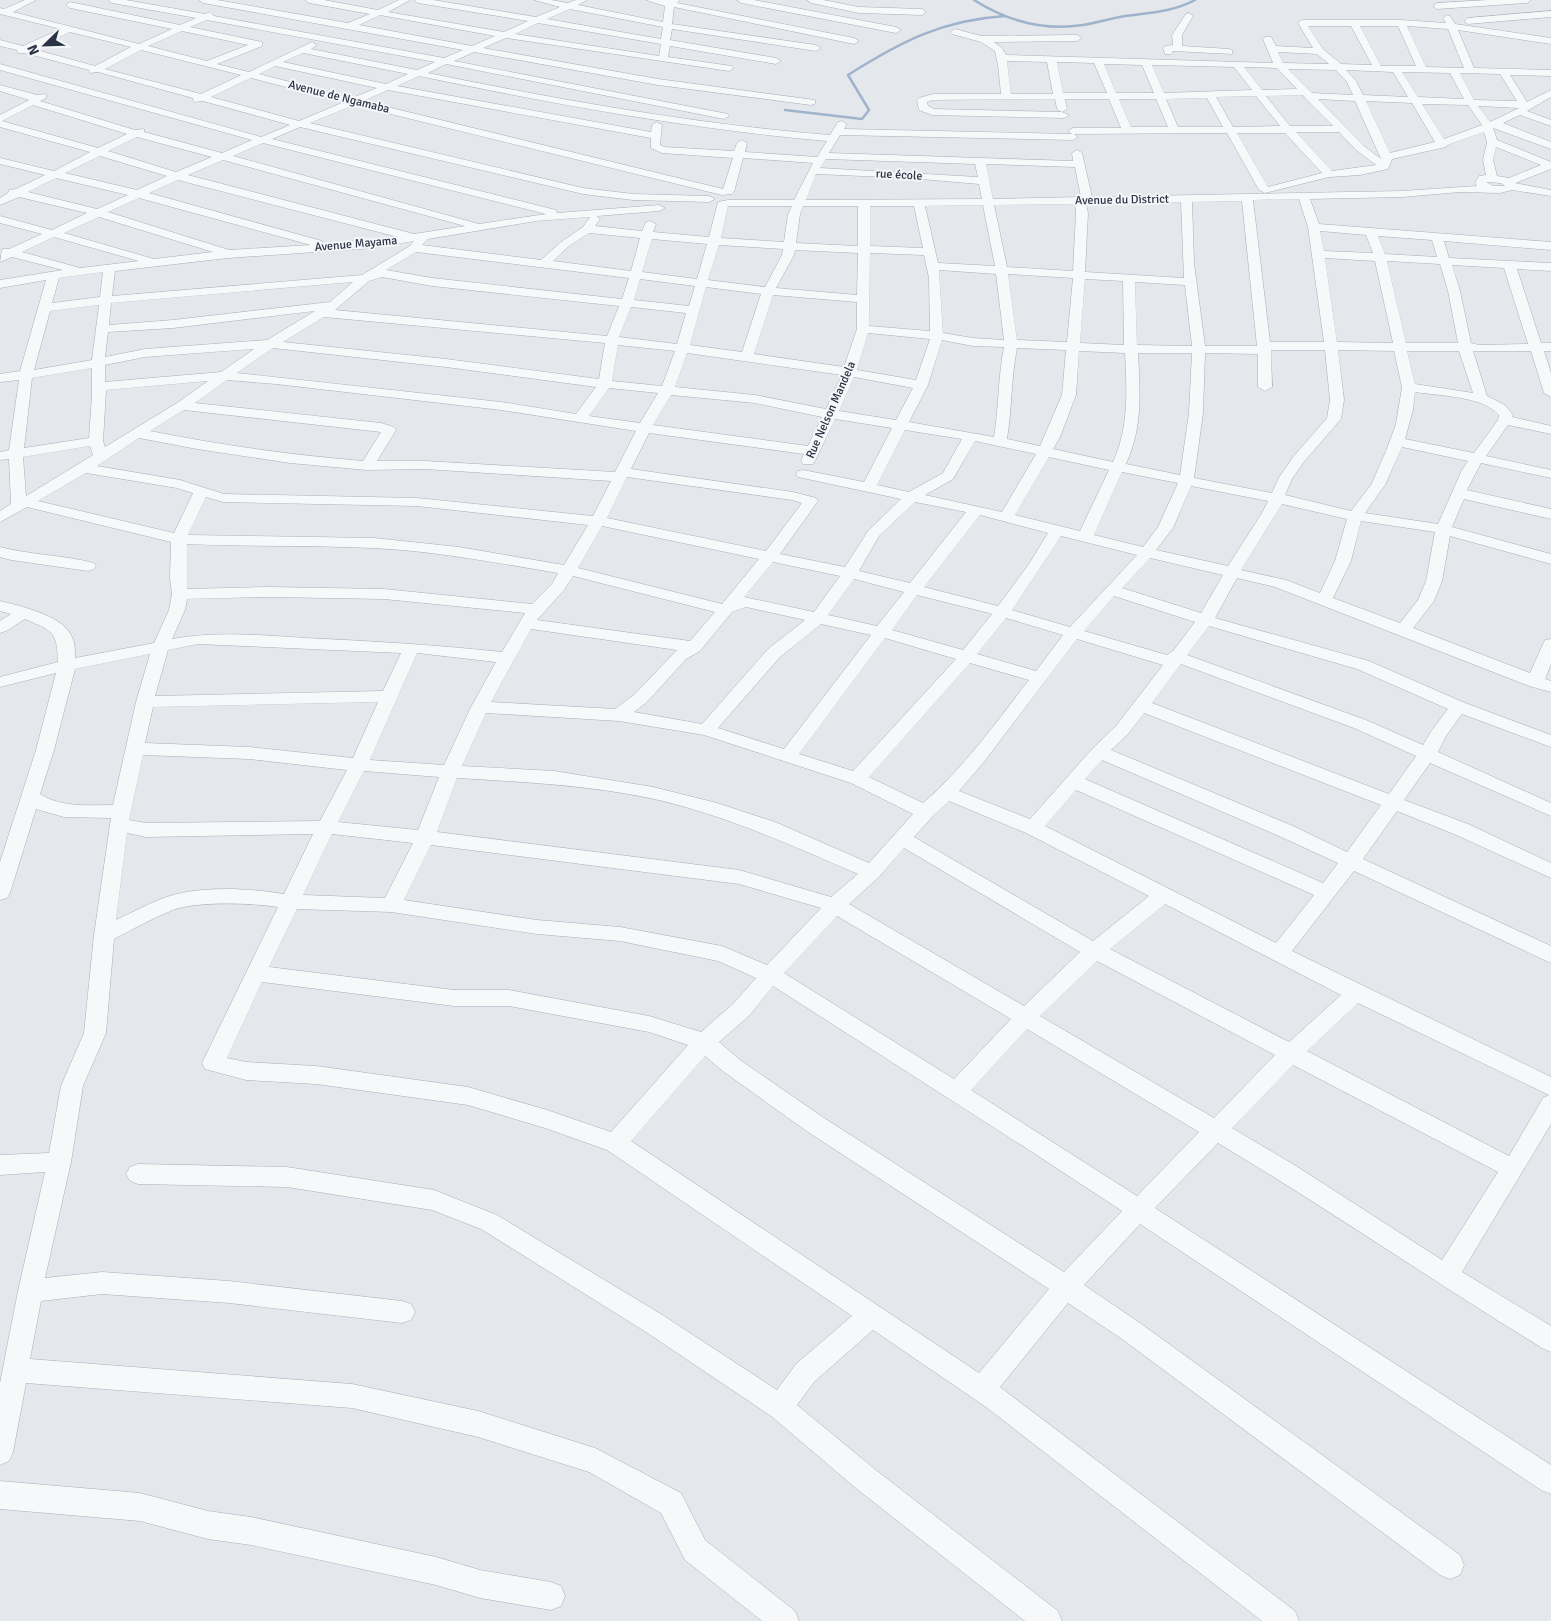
<svg xmlns="http://www.w3.org/2000/svg" width="1551" height="1621" viewBox="0 0 1551 1621" font-family="Signika,sans-serif">
<style>
.lines{fill:none;stroke-linecap:round;stroke-linejoin:round}
.stream{stroke:#9fb4cc;stroke-width:2.5}
.minor-casing{stroke:#a9aeb7;stroke-width:1}
.minor{fill:#f7f8fa;fill-rule:evenodd}
.labels{text-anchor:middle;dominant-baseline:central;stroke-width:4;stroke-linejoin:round;paint-order:stroke}
.far-street-label{font-size:12px;fill:#2b3445;stroke:#f4f6f9}
</style>
<rect width="100%" height="100%" fill="#e4e7ec"/>
<g class="lines">
<path class="stream" d="M974 0C1007 21 1044 31 1083 25 1097 23 1111 18 1125 16 1149 13 1173 12 1195 0
M785 110 862 119 869 110 848 75C900 42 942 20 1005 16"/>
<g class="minor-casing">
<path id="minor" d="M25 0H36L13 12 139 44 172 29 70 8 66 5 70 2 180 25 196 18 112 3 108 0H126L205 14 210 12 214 16 444 58 463 50 203 3 199 0H217L348 23 370 14 309 3 305 0H324L378 10 399 0H410L388 12 504 32 528 21 418 3 414 0H433L536 17 560 7 534 0H551L568 3 576 0H587L578 5 663 22 665 6 646 0H680L677 3 854 38 859 41 854 44 674 7 672 24 816 45 821 48 816 51 672 29 670 40 776 58 781 61 776 64 670 46 668 57 732 66 734 68 729 71 506 38 483 48 658 79 815 100V104L811 105 658 85 474 52 454 61 728 114 729 116 724 119 446 64 428 73C561 100 694 124 830 135L838 122 842 121 847 124 844 129 1072 134 1068 131 1073 128H1121L1109 99H1065L1067 109 1062 112 1069 115 1064 118 932 115 919 110 917 100 919 98 933 94H1001L998 65 995 51 981 42 952 34 950 32 955 29 981 36 1077 35 1082 38 1077 41 994 42 1002 48 1006 55 1273 63 1263 39 1265 37H1271L1276 46 1313 48 1298 23 1302 20H1401L1446 23 1443 18 1447 15 1450 16 1455 24 1551 38V44L1458 30 1474 68 1551 70V76L1510 75 1527 102 1551 90V97L1527 111 1551 120V126L1520 115 1503 123 1551 142V149L1493 128 1497 140 1551 162V169L1515 183 1551 190V196L1512 190 1500 193 1460 192 1402 197 1310 199 1319 224 1551 242V250L1444 241 1449 258 1551 263V271L1517 269 1541 343H1551V351H1544L1551 373V397L1544 393 1531 351H1473L1487 396 1505 405 1513 415 1512 417 1551 426V434L1508 425 1486 456 1551 470V478L1481 463 1467 490 1551 509V519L1464 499 1452 527 1551 554V564L1450 536 1442 581 1434 601 1413 628 1530 673 1543 644 1545 640 1551 639V664L1545 679 1551 681V692L1529 686 1275 587 1237 578 1215 618 1369 661 1465 703 1551 735V747L1462 714 1446 736 1438 752 1551 803V816L1430 763 1404 800 1468 824 1551 863V878L1454 834 1397 811 1363 859 1551 946V963L1354 871 1292 951 1551 1077V1124L1462 1272 1551 1326V1352L1542 1348C1433 1281 1328 1209 1218 1143L1155 1208 1551 1465V1494L1541 1490 1140 1224 1084 1285 1140 1323 1460 1555 1464 1565 1460 1575 1450 1579 1440 1575 1122 1339 1068 1303 1000 1387 1295 1611 1299 1621H1262L986 1407 873 1330 814 1382 797 1405 877 1471 1058 1611 1062 1621H1025L857 1489 771 1416 646 1332 481 1229 432 1210 287 1187 138 1184 130 1181 126 1174 130 1167 138 1164 287 1167 434 1190 497 1215 664 1316 777 1390 796 1364 852 1316 607 1150 545 1128 468 1105 316 1084 246 1080 205 1069 202 1063 278 907C251 903 198 901 173 910 153 918 133 929 114 939L106 1033 83 1086 71 1162 45 1278 102 1272 229 1281 402 1301 411 1304 415 1312 411 1320 402 1323 229 1303 102 1294 41 1301 30 1359 352 1384 478 1411 595 1448 681 1493 705 1540 795 1611 799 1621H762L685 1560 661 1513 589 1472 478 1437 352 1408 26 1383 13 1452 9 1461 0 1465V1383L18 1291 45 1172 0 1175V1155L49 1153 61 1086 84 1033 94 935 111 818 64 817 36 809 10 893 7 898 0 900V862L36 750 56 673 0 687V677L58 662C57 630 52 631 25 619L6 631 0 633V621L11 614 0 611V601C20 606 61 615 71 635 75 642 75 650 75 658L154 643 169 610 172 594 170 578 171 542 27 507 0 522V511L11 504 9 459 0 460V452L9 450 19 380 0 382V374L20 371 46 280 0 288V280L63 270 12 257 0 262 2 249H9L42 234 0 223V216L52 230 87 213 19 197 0 205V198L8 193 9 190 16 189 45 175 0 164V158L54 171 90 152 0 127V115L29 100 0 91V85L37 95 46 94V98L40 101 135 130 144 129V132L222 153 252 140 0 70V64L261 137 290 125 203 101 194 102 193 98 98 72 90 73 89 70 25 53H18L17 50 0 46V40L23 46 61 29 0 14V8L4 9ZM570 9 663 27 661 39 547 19ZM380 15 495 36 472 46 359 25ZM207 20 435 62 417 70 311 49 317 45 312 42 249 72 217 64 262 46V42L190 27ZM538 23 661 44 659 56 515 34ZM1308 26H1351L1372 65 1341 64 1323 49ZM1360 26H1398L1416 66H1381ZM1407 26 1448 29 1464 68 1426 67ZM182 31 248 45 207 61 148 46ZM70 32 131 47 95 66 33 49ZM141 50 241 75 201 94 105 69ZM1278 52 1317 54 1329 64 1283 63ZM303 53 408 74 386 84 283 62ZM1007 61 1047 62 1053 94H1011ZM1057 62 1094 63 1107 93H1063ZM1104 64 1142 65 1154 93H1116ZM1152 65 1234 67 1252 90 1164 93ZM275 66 377 88 352 98 259 74ZM1244 67 1277 68 1297 89 1262 90ZM1288 69 1336 70 1347 82 1353 95 1312 93ZM1346 70 1393 72 1408 97 1363 95 1356 81ZM1402 72 1450 73 1464 99 1418 97ZM1460 73 1500 74 1517 101 1474 100ZM419 76C554 104 689 129 827 141L817 157 745 152 747 143 742 140 737 143 734 151 664 147 660 145 662 125 657 122 652 125 651 132 397 86ZM251 78 344 102 299 121 211 97ZM388 90 651 138V148L662 153 733 158 723 189 363 101ZM1303 95 1305 98 1333 126H1290L1266 96ZM1256 96 1280 126 1233 127 1216 97ZM1207 98 1223 127H1178L1166 99ZM1055 99 1057 109 1062 112 934 109 928 106 927 102 933 100ZM1119 99H1156L1168 127H1131ZM1318 99 1355 101 1381 159 1364 146ZM1366 101 1412 103 1435 142 1390 153ZM1422 104 1468 105 1482 125 1444 139ZM33 105 127 134 98 148 2 121ZM354 105 722 195 732 194 734 192 743 158 813 163 794 200H728L718 202 709 237 653 232 656 224 650 221 646 222 642 231 595 226 600 219 597 216 659 211 665 208 659 205 557 213 556 210 272 139 300 127 583 194 633 200 709 202 715 199 709 196 633 194 583 188 310 123ZM1478 106 1519 108 1490 122ZM1296 132H1339L1356 150 1376 165 1332 171ZM1484 132 1487 142 1483 160 1486 175 1479 176 1475 183 1477 186 1402 191 1092 197 1082 153 1077 150 1072 153 1073 161 829 153 840 135 1073 140 1078 137 1074 134 1227 133 1259 190 1265 193 1329 177 1360 175 1388 169 1392 159 1446 147 1447 145ZM1237 133H1285L1322 173 1268 187ZM137 137 212 157 176 172 108 151ZM263 143 546 214 479 224 233 156ZM1496 147 1541 165 1509 178 1497 176 1493 160ZM100 156 167 176 137 190 65 173ZM826 159 975 164 978 177 820 168ZM223 160 465 226 414 234 188 175ZM986 164 1075 167 1081 197 993 199ZM816 174 909 178 979 184 982 199 806 200ZM56 178 128 195 97 209 28 192ZM178 180 398 237 323 244 322 241 149 193ZM1486 182 1501 183 1505 186H1493ZM139 198 311 245 229 250 108 212ZM1299 199 1308 227 1324 342H1270L1253 200ZM1242 201 1257 346H1205L1194 263 1192 202ZM1181 202 1184 278 1085 272 1088 213 1086 204ZM1075 204 1076 213 1073 271 1007 267 994 205ZM983 205 995 266 938 263 925 206ZM728 206H792L788 214 784 242 721 238ZM803 206H858V246L796 243 800 214ZM870 206H914L923 248 870 246ZM99 217 213 252 154 259 64 233ZM590 217 583 227 561 242 541 260 422 245 428 239 536 221ZM1320 231 1366 235 1373 253 1324 251ZM589 233 640 238 631 271 553 261 569 246ZM1378 236 1432 240 1437 257 1385 254ZM54 237 139 261 80 268 22 252ZM652 239 707 244 697 279 642 272ZM414 241 410 246 362 275 112 296 115 271 228 258 374 248ZM719 245 783 249 782 255 765 287 708 280ZM795 250 858 253 857 295 776 288 794 255ZM416 252 629 278 622 299 432 278 386 270ZM870 253 924 255 929 278 930 331 869 326ZM1325 258 1375 261 1393 343 1337 342ZM1387 261 1440 264 1448 291 1458 343H1406ZM1452 265 1504 268 1528 344 1479 345 1471 343 1460 291ZM939 270 996 274 1004 340 973 338 943 333ZM103 272 100 297 52 303 59 278ZM1008 274 1073 278 1067 342 1017 340ZM382 277 432 286 619 306 607 336 335 310 369 281ZM640 279 695 286 689 306 634 300ZM1085 279 1123 281 1124 345 1080 343ZM353 282 330 302 173 320 109 325 111 303ZM1135 282 1185 285 1192 346 1137 345ZM706 287 761 294 742 352 690 345ZM773 295 857 302V329L844 367 754 354ZM99 305 92 360 34 370 50 311ZM631 307 686 313 677 344 619 337ZM315 311 267 340 145 349 105 357 108 332 173 328ZM324 317 605 343 599 379 446 359 283 342ZM868 333 930 339 916 380 857 370ZM942 340 973 346 1004 347C998 377 999 407 994 437L909 422 928 385ZM618 345 675 351 662 386 612 381ZM273 348 446 367 596 387 576 414 501 402 237 373ZM1017 348 1066 350 1062 395 1040 446 1007 439C1012 409 1011 378 1017 348ZM254 349 221 372 105 382V365L145 357ZM1271 350H1325L1330 400 1327 418 1293 457 1278 479 1272 493 1194 478 1203 413 1205 353 1258 354V387L1265 391 1272 387ZM1338 350 1394 351 1402 387 1396 424 1386 451 1371 485 1351 511 1285 495 1292 479 1303 463 1341 419 1344 400ZM1079 351 1125 353C1127 390 1129 427 1113 462L1053 449 1060 437 1076 395ZM1407 351H1459L1473 393 1415 384ZM687 353 842 375 826 409 755 395 675 387ZM1138 353H1192L1189 413 1180 475 1126 464C1143 426 1140 394 1138 353ZM92 368V396L89 438 24 448 32 378ZM854 377 913 388 896 420 839 411ZM227 380 276 384 501 410 636 431 615 472 425 461H377L396 430 394 427 381 423 195 403ZM208 381 177 403 105 447 103 441 106 390ZM609 388 658 393 640 423 589 416ZM1415 392C1440 396 1483 396 1499 415L1498 420 1474 453 1405 439 1413 410ZM671 395 755 403 822 417 808 446 653 425ZM184 410 381 432 363 461C291 455 220 445 150 431ZM835 419 892 428 864 482 803 470 798 471 796 474 798 477 901 499 868 531 845 567 780 554 818 501 816 498 793 492 631 469 649 433 804 454 801 461 803 464H813L815 461ZM905 430 962 439 943 473 909 492 877 485ZM139 438 197 449 290 463 367 470 425 469 611 481 593 516 417 498 224 494 180 480 97 466ZM975 441 1036 454 1002 512 925 495 953 479ZM90 446 93 455 26 496 23 457ZM1402 447 1468 461 1462 470 1438 524 1365 513 1385 485ZM1049 457 1109 470 1080 531 1015 515ZM1122 472 1178 483 1158 527 1143 547 1094 535ZM86 473 177 488 193 493 174 533 38 501ZM627 477 792 500 802 503 766 551 607 518ZM1191 486 1268 501 1262 513 1228 566 1156 550 1173 528ZM206 497 223 502 417 506 588 525 564 565 459 547 374 538 188 535ZM915 502 966 512 910 583 859 571 879 536ZM1282 504 1347 519 1335 561 1320 593 1286 580 1241 570ZM980 515 1048 533 1029 564 998 606 924 587ZM1361 521 1435 532 1426 581 1418 600 1400 623 1333 598 1351 561ZM602 526 759 559 722 604 578 568ZM1061 536 1137 555 1070 627 1012 610ZM187 544C249 547 311 545 373 548 435 551 497 563 558 573L552 584 532 604 384 589 269 587 187 589ZM1150 558 1223 575 1201 613 1122 588ZM773 562 840 576 814 612 744 597ZM573 576 715 612 690 641 537 620 564 590ZM854 579 904 592 877 626 828 615ZM917 595 989 613 992 614 963 650 892 630ZM1114 596 1195 622 1173 651 1167 655 1084 631ZM269 597 384 599 525 613 502 652C436 645 371 641 305 638 261 635 216 631 172 639L185 610 187 599ZM746 607 805 620 768 649 702 724 634 712 647 702 686 659 700 651 732 612ZM1006 618 1063 635 1036 671 977 654ZM821 624 871 635 784 749 718 728 780 657ZM1209 626 1357 669 1448 709 1432 730 1423 745 1366 720 1187 655ZM531 629 677 650 635 694 615 709 491 702ZM885 638 956 659 853 771 799 754ZM1077 639 1163 665 1116 726 1093 748 1030 819 959 791 983 763ZM198 644 401 653 383 691 155 696 168 650ZM417 653 496 662 471 707 444 765 370 760ZM150 654 136 702 113 805C88 805 62 808 40 794L54 750 75 669ZM970 663 1029 680C996 722 964 768 923 803L869 777ZM1181 664 1354 728 1416 756 1389 794 1152 703ZM378 702 353 758 249 747 145 743 153 707ZM486 713 619 721 704 735 851 783 913 814 869 863 775 822 717 803 653 787 554 771 462 766ZM1144 713 1381 805 1347 852 1293 826 1111 750 1128 734ZM143 755 249 759 347 770 320 821 146 823 129 820ZM1102 760 1279 836 1338 863 1323 883 1085 779ZM364 771 439 777 418 830 338 822ZM457 778C523 782 589 785 654 799 725 815 791 845 858 874L831 897 739 870 437 832ZM1076 790 1314 895 1276 943 1045 826ZM949 801 1026 833 1149 896 1093 941 914 837 932 817ZM127 833 146 837 313 834 284 894C247 888 197 885 161 899 146 905 131 913 116 920ZM332 834 413 843 385 898 303 895ZM431 845 739 884 821 908 767 965 722 946 620 927 537 920 404 900ZM904 848 1080 952 1024 1006 849 904 879 877ZM1165 904 1341 995 1289 1042 1110 949ZM297 909 391 912 537 934 620 941 718 961 756 978 733 1004 701 1032 649 1016 509 990H454L269 967ZM837 916 1011 1019 954 1079 784 973ZM1097 961 1275 1055 1214 1118 1040 1016ZM262 982 454 1006H509L649 1032 688 1045 611 1132 547 1110 468 1087 316 1066 246 1062 227 1058ZM773 986 1026 1148 1122 1211 1064 1272 824 1118 740 1060 719 1042 749 1016ZM1358 1003 1549 1095 1543 1098 1509 1156 1307 1051ZM1027 1029 1199 1132 1137 1196 971 1090ZM705 1056 724 1072 808 1132 1049 1289 979 1373 631 1141ZM1293 1065 1498 1172 1442 1260 1296 1166 1232 1128Z
M737 0H754L896 27 901 30 896 33 741 3Z
M807 0H823L859 7 922 9 926 12 922 15 859 13 811 3Z
M1488 0H1531L1527 3 1437 9 1433 6 1437 3Z
M1551 11V17L1468 24 1464 21 1468 18Z
M1189 13 1193 16 1182 35V46L1229 49 1232 50V54L1173 51 1171 54H1165L1163 48 1165 46 1173 45 1172 35 1186 14Z
M0 547C31 555 63 555 94 563L96 566 94 569 88 571 11 560 0 557Z
M0 1481 140 1493 208 1511 251 1517 436 1557 480 1570 551 1582 561 1586 565 1596 561 1606 551 1610 480 1598 436 1585 251 1545 208 1539 140 1521 0 1509Z"/>
</g>
<use href="#minor" class="minor"/>
</g>
<g class="labels">
<g class="far-street-label">
<text transform="translate(339 97) rotate(14)">Avenue de Ngamaba</text>
<text transform="translate(899 175) rotate(3)">rue école</text>
<text transform="translate(1122 200) rotate(-1)">Avenue du District</text>
<text transform="translate(356 244) rotate(-5)">Avenue Mayama</text>
<text transform="translate(831 410) rotate(-66)">Rue Nelson Mandela</text>
</g>
</g>
<g transform="translate(45 45) rotate(247)" stroke="#f4f6f9" stroke-width="4" paint-order="stroke">
<path d="M0-4L9 19L0 12L-9 19Z" fill="#2b3445"/>
<text y="-8" font-size="14" font-weight="bold" text-anchor="middle" fill="#2b3445">N</text>
</g>
</svg>
